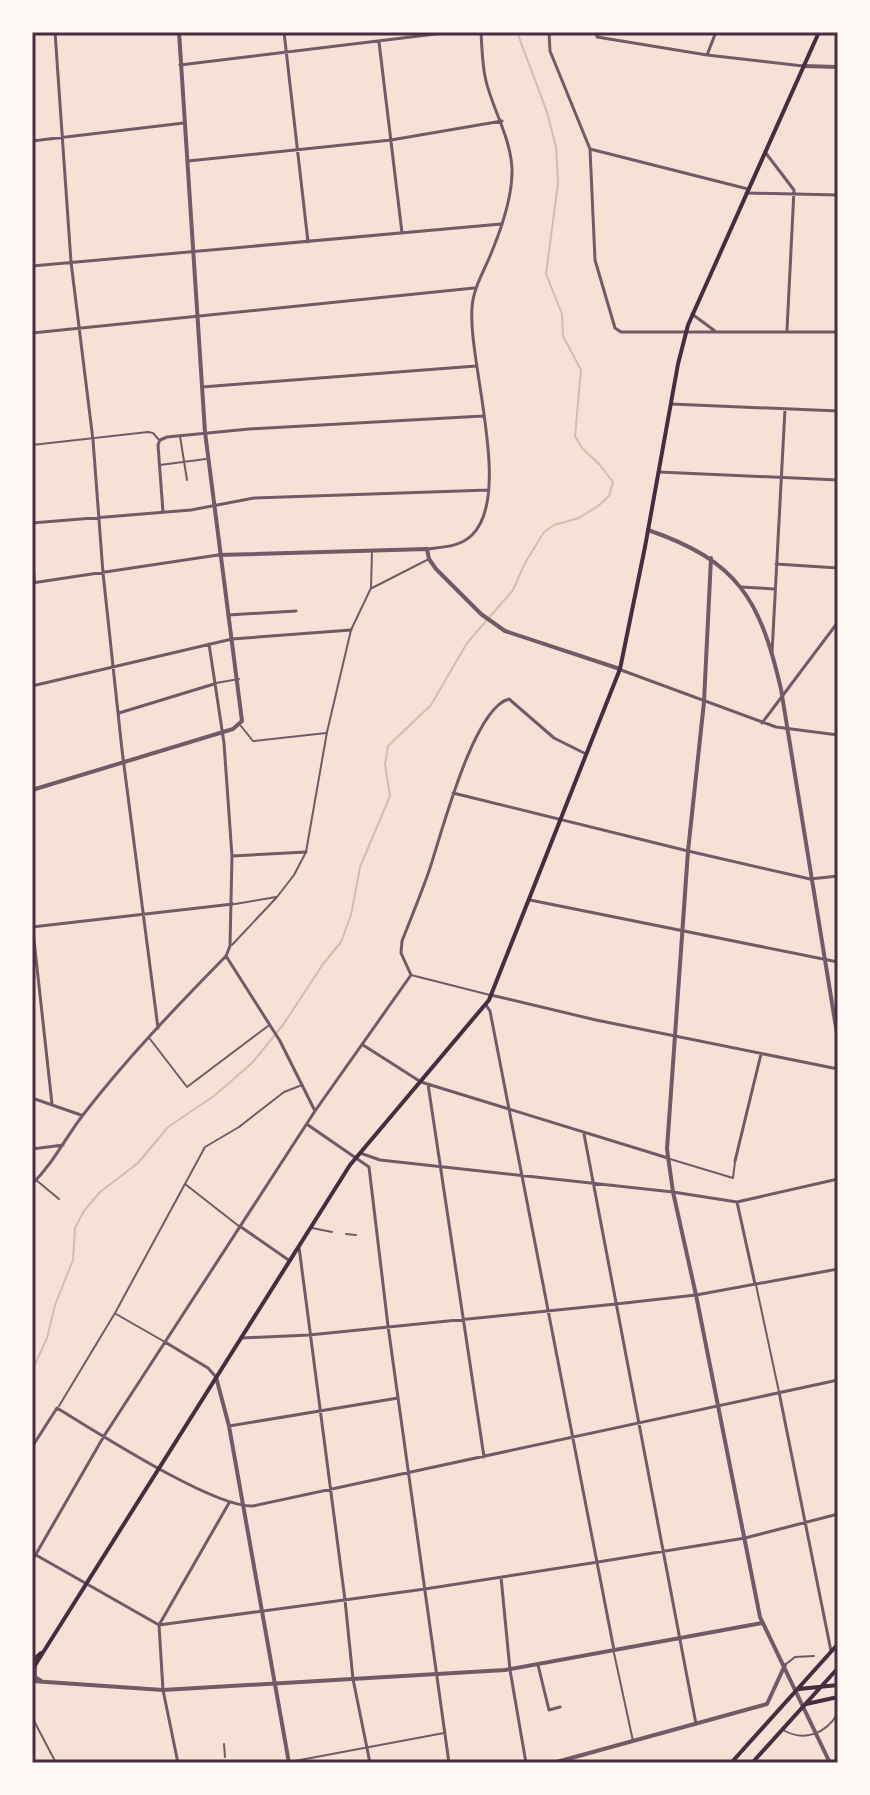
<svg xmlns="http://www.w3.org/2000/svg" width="870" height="1795" viewBox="0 0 870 1795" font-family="'Fira Sans',sans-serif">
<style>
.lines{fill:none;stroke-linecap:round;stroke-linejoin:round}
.stream{stroke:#dcb8b0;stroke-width:2}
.pedestrian{stroke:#755966;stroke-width:2}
.minor{stroke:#755966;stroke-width:3}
.tertiary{stroke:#755966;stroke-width:4}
.secondary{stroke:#4a2c40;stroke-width:4}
.neatline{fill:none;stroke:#4a2c40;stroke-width:3}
</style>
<rect width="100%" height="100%" fill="#f7e1d7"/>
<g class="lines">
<path class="stream" d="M32 1371 47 1338 55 1305 73 1260 75 1228 84 1211 100 1192 138 1163 168 1127 214 1096 252 1063 283 1025 323 964 341 942 351 915 360 867 390 796 385 764 388 746 431 705 467 643 513 590 525 563 544 532 554 525 579 518 598 506 609 496 613 482 600 465 582 448 575 436 581 370 563 336 562 314 546 274 558 183 556 147 547 112 517 32"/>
<path class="pedestrian" d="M180 436 187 480
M32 445 148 432 153 433 159 440
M160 465 206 459
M32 551 35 582
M372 588 427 560
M216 683 239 679
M241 726 253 741 326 733
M235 904 276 897
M232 945 277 897 294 875 306 852 327 732 351 630 371 588 372 551
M411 975 490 995
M150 1039 187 1087 268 1026
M670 1159 733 1178 735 1162
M36 1180 59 1199
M185 1184 240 1227
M312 1228 332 1232
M346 1234 356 1235
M756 1285 779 1392
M116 1314 165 1342
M59 1406 115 1313 205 1147 239 1127 284 1092 302 1085
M614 1653 633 1741
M786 1664 795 1657 814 1656
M32 1717 56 1763
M783 1730C804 1742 826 1734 838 1713
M224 1744 225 1757
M284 1763 444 1733"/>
<path class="minor" d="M55 32 71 262 93 440 103 573 122 750 158 1028
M284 32 308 242
M549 32 550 51 590 149 595 260 615 328 621 332H838
M597 32V37L707 55 803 66
M379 42 402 233
M707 55 716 32
M180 65 452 32
M32 141 184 123
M590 149 748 189
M765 152 794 190 787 330
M188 161 391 140 502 121
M746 193 838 195
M32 266 501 224
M692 314 715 331
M32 333 474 288
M202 387 476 366
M671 404 838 411
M659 472 838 480
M163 512 158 445 160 440 167 437 249 429 483 416
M32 523 191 510 254 498 489 490
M427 549C443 547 460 547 472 535 513 495 468 363 472 308 473 289 483 273 490 256 501 230 513 197 512 168 510 136 493 110 486 81 482 65 482 48 481 32
M776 564 838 568
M32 583 218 555
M740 587 775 589
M228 615 296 611
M772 653 785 409
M621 670 776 727 838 735
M32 686 232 639 351 630
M119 713 214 684
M762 723 838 622
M453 793 688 851 810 879 838 876
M232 856 306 852
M530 900 838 962
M32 922 52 1104
M32 927 233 904
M226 956 280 1041 315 1111
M491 995 596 1020 838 1069
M486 1005 490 1011C530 1224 574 1437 614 1650
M363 1045 421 1082 668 1158
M428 1084 484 1457
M32 1098 81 1115
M308 1125 369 1167
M584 1134 696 1724
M32 1149 63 1145
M360 1153 380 1160 673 1192 737 1202 838 1179
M735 1161 761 1054
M369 1167 388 1326 449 1763
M32 1184C53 1164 65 1138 83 1115 126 1059 177 1006 226 956L230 946 232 856 224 743 209 644
M737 1202 755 1284
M241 1227 290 1261
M299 1247 345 1600 353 1679 370 1763
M242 1338 309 1335 616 1304 696 1295 838 1269
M165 1342 208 1368 216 1377
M779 1392 831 1651
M229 1426 398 1398
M32 1447 57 1408C95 1431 214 1508 253 1506L838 1380
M36 1555 159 1625 425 1589 598 1562 745 1538 838 1514
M32 1561 104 1436 315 1111 411 975 401 953 402 941C411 918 421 894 429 871 441 836 473 708 509 699L554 738 586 754
M501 1577 510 1670 526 1763
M538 1665 549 1710 560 1707
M178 1763 163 1690 159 1625 229 1503"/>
<path class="tertiary" d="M803 66 838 67
M648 530C738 561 760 599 781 689L838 1040
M219 555 427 549 429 559 436 569 481 614 505 631 620 669
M711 558 704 702 688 851 667 1149 673 1192 696 1295 760 1617 830 1763
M32 790 233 729 242 721 205 432 179 32
M216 1377 229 1426 289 1763
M35 1667V1677L41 1681
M32 1681 163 1690 505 1670 762 1623
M553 1763 767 1704 785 1665"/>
<path class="secondary" d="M32 1661 41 1653
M32 1670 350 1165 489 1000 620 669 645 547 678 364 688 325 819 32
M799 1689 838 1685
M806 1704 838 1697
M731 1763 838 1644
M752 1763 838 1668"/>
</g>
<rect width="870" height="1795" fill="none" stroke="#fffaf5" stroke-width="68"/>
<rect x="34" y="34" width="802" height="1727" class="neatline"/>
</svg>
